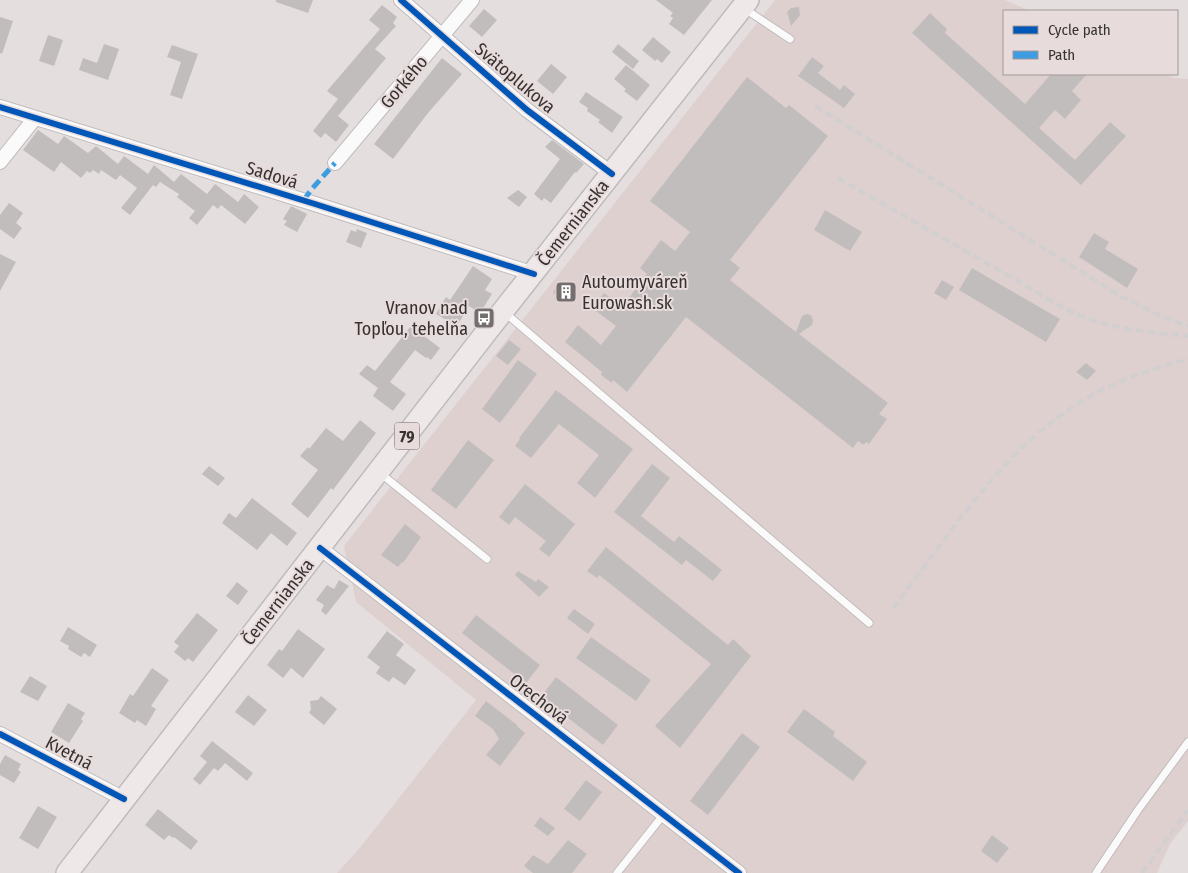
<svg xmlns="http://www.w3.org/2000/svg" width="1188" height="873" viewBox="0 0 1188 873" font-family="'Fira Sans Condensed',sans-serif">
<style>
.built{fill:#dfd0d0}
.building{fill:#c2bdbd}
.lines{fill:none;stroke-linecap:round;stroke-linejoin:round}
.lane-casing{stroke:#c1bcbc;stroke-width:9}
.street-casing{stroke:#c1bcbc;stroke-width:16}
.primary-casing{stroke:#bebbbb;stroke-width:24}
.lane{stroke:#fbfafa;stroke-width:7}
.street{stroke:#fbfafa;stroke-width:14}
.primary{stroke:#efe8e9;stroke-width:21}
.rail{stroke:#d1cfcf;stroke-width:4;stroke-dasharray:8 4;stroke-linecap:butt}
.quiet{stroke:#3e9de2;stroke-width:5;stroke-dasharray:10 5;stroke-linecap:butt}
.cycleway-casing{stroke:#e8dbdb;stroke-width:9}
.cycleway{stroke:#0057b8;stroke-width:6}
.labels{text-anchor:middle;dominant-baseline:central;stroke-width:4;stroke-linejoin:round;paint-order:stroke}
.shield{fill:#e8dbdb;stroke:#6c6565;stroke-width:1}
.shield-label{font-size:16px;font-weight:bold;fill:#373232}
.street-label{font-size:18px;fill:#373232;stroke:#e8dbdb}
.poi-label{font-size:18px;fill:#373232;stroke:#e8dbdb;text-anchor:start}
</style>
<rect width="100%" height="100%" fill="#e5dede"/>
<path class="built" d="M775 0H1005L1030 11H1004V74H1165L1174 78 1188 79V821L1170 844 1157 873H337L359 849 476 700 356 602 344 546Z"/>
<path class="building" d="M276 0H313L308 13 276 2Z
M656 0H712L684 35 669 24 673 18 670 16 673 13Z
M382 5 397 17 393 23 396 26 375 49 386 58 338 116 349 125 336 142 325 133 321 138 313 131 338 99 327 91 380 29 369 20Z
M799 7 800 15 791 26 787 12 791 8Z
M484 9 497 20 482 37 469 26Z
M930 13 947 29 945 33 1025 104 1051 74H1087L1072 91 1081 100 1065 119 1055 110 1039 128 1075 160 1110 122 1126 136 1081 185 912 33Z
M0 17 13 21 2 54 0 53Z
M48 35 63 40 54 66 39 61Z
M653 37 671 52 662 63 657 59 655 61 642 50Z
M104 44 119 49 108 80 79 70 83 58 97 63Z
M618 44 639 61 633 69 612 52Z
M172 45 198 54 182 99 170 95 181 62 167 57Z
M812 57 824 66 818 73 840 90 844 85 855 94 844 108 798 76Z
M442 58 462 74 428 113 393 159 374 144Z
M551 64 567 77 553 94 537 81Z
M626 65 650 85 637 101 624 91 626 89 614 79Z
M747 77 786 108 789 105 828 136 730 260 740 268 730 280 796 332 802 316 807 314 811 315 813 320 812 325 799 334 888 403 879 414 887 419 869 444 866 442 864 445 858 441 853 448 686 317 627 392 613 380 612 383 601 375 602 372 565 342 578 325 601 345 616 326 592 308 604 293 622 307 647 274 640 268 661 240 675 251 690 232 650 201Z
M586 92 623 117 612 133 598 122 600 120 587 111 588 108 579 102Z
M38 130 58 144 64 136 88 153 96 146 118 164 124 156 148 174 154 165 174 182 181 174 207 194 215 184 238 202 244 194 259 207 245 224 221 205 218 209 213 205 197 225 189 218 195 211 177 197 179 194 160 182 156 187 153 185 130 215 121 208 137 188 120 175 116 180 101 170 99 174 93 170 90 173 87 171 81 178 61 162 54 172 23 150Z
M552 140 584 164 576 173 575 172 551 203 544 198 542 201 534 194 560 159 545 147Z
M518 190 527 197 519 207 507 198Z
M9 203 23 213 16 223 22 228 14 239 0 229V215Z
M291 206 307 214 297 232 284 225 287 221 283 219Z
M825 210 862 232 850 251 814 230Z
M357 229 367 233 361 248 346 242 351 230 356 232Z
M1094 233 1109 242 1105 249 1138 269 1127 288 1079 257Z
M0 254 16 262 0 291Z
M473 266 492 279 485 290 492 294 480 313 469 306 457 326 436 314 446 297 450 300Z
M972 268 1060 319 1046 342 959 290Z
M942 280 954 287 946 300 934 293Z
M558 282 576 291 574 301H570L553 293Z
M411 326 440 348 431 360 427 357 426 358 415 350 390 382 406 394 393 411 373 396 378 388 359 374 367 365 375 371Z
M509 340 521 349 508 365 496 356Z
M518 360 537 374 500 423 482 409Z
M1086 363 1096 371 1087 380 1076 372Z
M556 390 633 449 595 498 577 483 599 455 559 424 531 458 515 446 520 439 519 438Z
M360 420 376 433 333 490 331 488 308 518 291 504 318 470 300 456 308 447 309 449 326 428 343 441Z
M468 440 494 460 456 509 431 490Z
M652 464 670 478 641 516 674 542 679 536 722 570 713 581 686 560 682 565 614 512Z
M209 466 225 478 218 486 202 474Z
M525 484 575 524 549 557 539 549 546 541 515 517 509 525 499 517Z
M252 498 297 533 287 546 271 533 257 550 222 523 229 513 236 518Z
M405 524 421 537 403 563 402 562 398 567 381 555Z
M606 547 728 645 733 639 751 656 680 748 655 726 711 664 599 575 597 578 587 571Z
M518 571 536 582 538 579 549 587 539 597 515 575Z
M339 580 349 586 326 615 321 611 324 605 316 600 327 585 334 589Z
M237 582 248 591 238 605 226 596Z
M574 609 595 624 588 634 567 618Z
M197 613 218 630 193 662 188 658 185 661 174 652 179 646 174 642Z
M476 615 540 665 526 683 462 633Z
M68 627 97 645 90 657 84 653 81 657 68 649 69 646 60 641Z
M298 629 325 649 303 678 291 668 283 678 267 665 279 649 282 651Z
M387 631 404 644 396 655 416 670 405 685 393 677 389 682 376 673 380 667 367 657Z
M591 637 651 680 636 701 576 658Z
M152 668 169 680 151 706 156 709 146 726 137 720 135 723 119 713 130 694 133 696Z
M30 676 47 686 38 701 20 692Z
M556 677 618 725 603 745 541 697Z
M248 695 267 710 254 726 235 712Z
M321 696 337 709 324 725 309 713 311 709 310 701 318 700Z
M486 701 517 725V726L525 733 500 766 486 755 499 739 493 729 475 716Z
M68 703 85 713 81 719 83 721 69 743 51 732Z
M804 709 835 732 833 736 867 762 853 781 787 732Z
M742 733 760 747 708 815 690 801Z
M212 741 253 773 247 781 225 763 218 771 214 768 200 785 193 779 207 762 200 756Z
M5 755 21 764 18 770 21 772 14 783 0 775V764Z
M586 780 602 792 580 821 564 809Z
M38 806 57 817 38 849 19 838Z
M158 809 198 841 191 850 174 837 173 838 169 835 164 840 145 825Z
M540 817 555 828 548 836 534 826Z
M992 835 1009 848 997 863 981 851Z
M568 840 587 854 572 873H533L524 866 533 855 548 864Z"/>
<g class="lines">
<g class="lane-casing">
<path id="lane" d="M745 9 790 39
M504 312 869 623
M380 473 487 559
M617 873 664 814
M1096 873 1138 810 1188 742"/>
</g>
<g class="street-casing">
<path id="street" d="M401 0 527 110 612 174
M0 107 315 204 534 274
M0 162 35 118
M335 163 472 0
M320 548 739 873
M0 734 124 799"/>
</g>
<g class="primary-casing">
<path id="primary" d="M67 873 488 330 748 0"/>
</g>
<use href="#lane" class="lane"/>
<use href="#street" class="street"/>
<use href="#primary" class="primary"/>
<path class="rail" d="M815 106 1122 297 1161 316 1188 326
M838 178 1068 310C1107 329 1146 332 1188 336
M893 608C949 535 1002 450 1082 401 1114 381 1152 369 1188 359
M1142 873 1188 810"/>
<path class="quiet" d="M304 200 311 190 335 163"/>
<g class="cycleway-casing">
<path id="cycleway" d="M401 0 527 110 612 174
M0 107 315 204 534 274
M320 548 739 873
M0 734 124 799"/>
</g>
<use href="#cycleway" class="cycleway"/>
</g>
<defs>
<g id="building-square" transform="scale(1.125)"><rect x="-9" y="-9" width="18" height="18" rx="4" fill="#746e6e" stroke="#e8dbdb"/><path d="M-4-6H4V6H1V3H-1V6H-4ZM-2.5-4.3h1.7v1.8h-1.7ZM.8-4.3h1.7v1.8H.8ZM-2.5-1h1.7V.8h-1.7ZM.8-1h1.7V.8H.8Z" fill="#fff"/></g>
<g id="bus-square" transform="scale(1.125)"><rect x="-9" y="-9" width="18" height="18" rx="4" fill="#746e6e" stroke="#e8dbdb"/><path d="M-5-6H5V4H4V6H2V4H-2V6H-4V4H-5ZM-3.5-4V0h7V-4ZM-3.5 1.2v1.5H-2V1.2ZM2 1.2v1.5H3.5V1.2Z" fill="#fff"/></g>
</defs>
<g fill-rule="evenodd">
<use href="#building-square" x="566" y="292"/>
<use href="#bus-square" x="484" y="318"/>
</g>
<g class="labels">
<rect class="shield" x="394.5" y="422.5" width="25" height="27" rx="4"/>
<g class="shield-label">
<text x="407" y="436">79</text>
</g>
<g class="street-label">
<text transform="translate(515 78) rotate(40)">Svätoplukova</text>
<text transform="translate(404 82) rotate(-50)">Gorkého</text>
<text transform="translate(272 175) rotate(17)">Sadová</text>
<text transform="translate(573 223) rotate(-52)">Čemernianska</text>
<text transform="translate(278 602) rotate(-52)">Čemernianska</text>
<text transform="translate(539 699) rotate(38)">Orechová</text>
<text transform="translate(69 753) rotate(28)">Kvetná</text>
</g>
<g class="poi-label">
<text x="582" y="282">Autoumyváreň<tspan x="582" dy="21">Eurowash.sk</tspan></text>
<text x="468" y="308" text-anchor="end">Vranov nad<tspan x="468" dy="21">Topľou, tehelňa</tspan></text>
</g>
</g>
<rect x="1003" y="10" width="175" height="65" fill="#e8dbdb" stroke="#a19797"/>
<rect x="1013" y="26" width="25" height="8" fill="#0057b8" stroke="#a19797"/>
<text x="1048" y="35" font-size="15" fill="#373232">Cycle path</text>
<rect x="1013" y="51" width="25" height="8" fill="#3e9de2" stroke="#a19797"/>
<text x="1048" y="60" font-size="15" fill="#373232">Path</text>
</svg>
